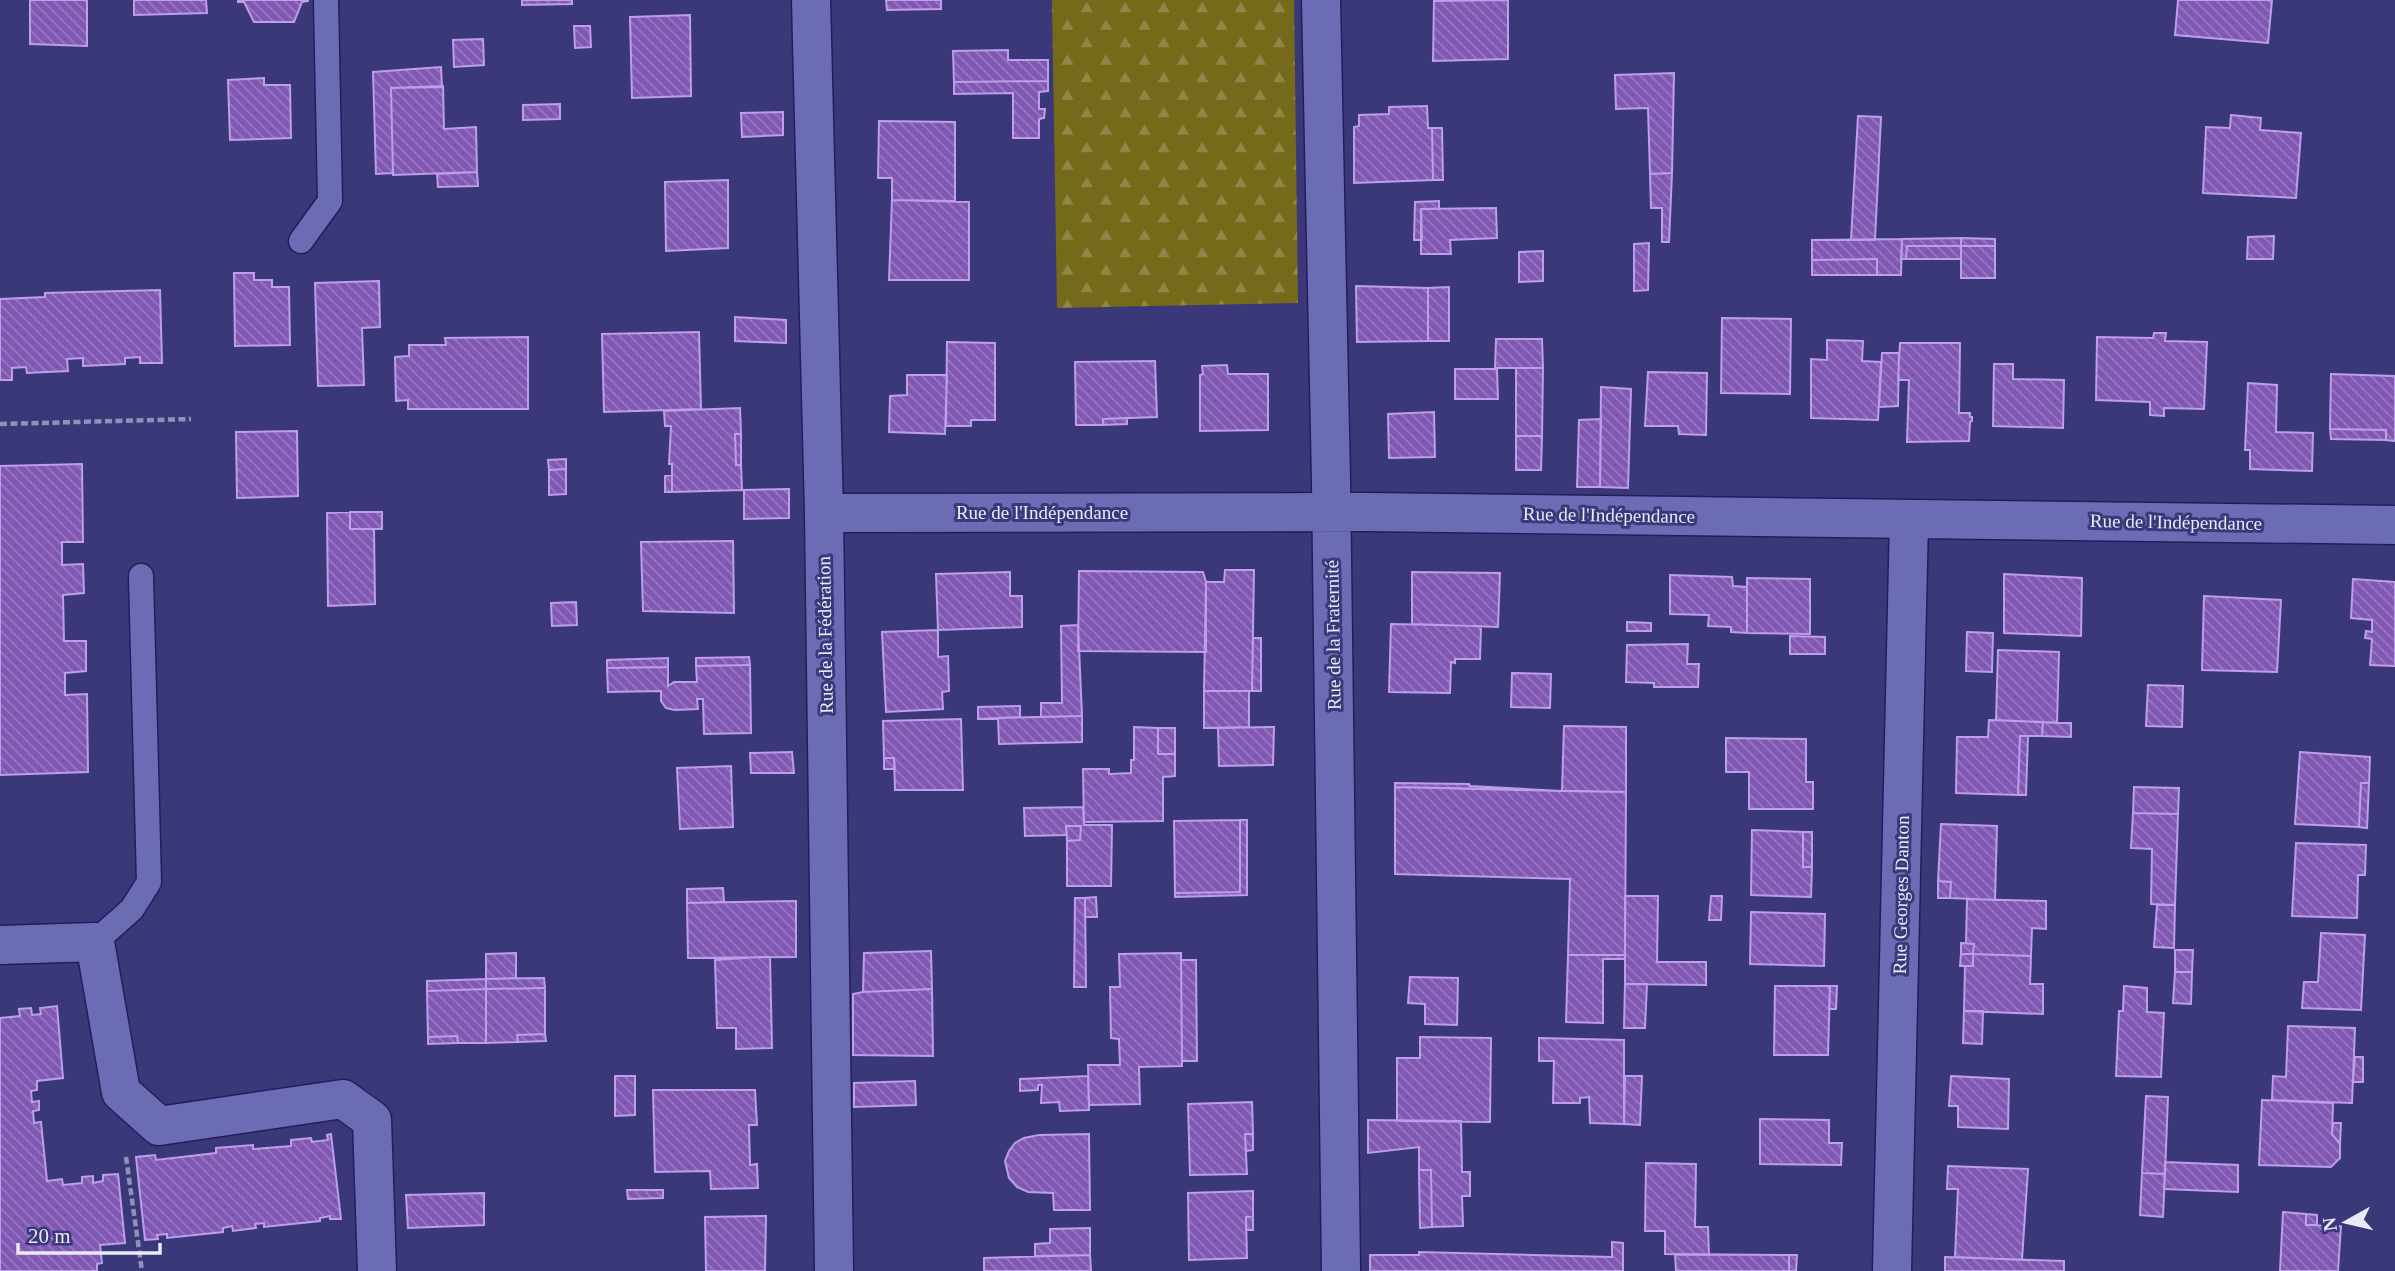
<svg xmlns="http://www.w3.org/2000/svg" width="2395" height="1271" viewBox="0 0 2395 1271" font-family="'Times New Roman',serif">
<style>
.forest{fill:url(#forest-firs)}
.building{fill:url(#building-back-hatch);stroke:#bc9ee9;stroke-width:2}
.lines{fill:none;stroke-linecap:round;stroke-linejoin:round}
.lane-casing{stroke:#241c5c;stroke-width:27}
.street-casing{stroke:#241c5c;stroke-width:41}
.path{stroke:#9190b9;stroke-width:4.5;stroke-dasharray:7 3.5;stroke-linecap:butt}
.lane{stroke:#6c6cb4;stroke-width:24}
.street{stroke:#6c6cb4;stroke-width:38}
.labels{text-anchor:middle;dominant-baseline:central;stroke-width:6;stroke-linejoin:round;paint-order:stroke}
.street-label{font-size:19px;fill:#e8eafa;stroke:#3b387a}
</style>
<defs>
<pattern id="forest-firs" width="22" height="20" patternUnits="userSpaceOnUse" patternTransform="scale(1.75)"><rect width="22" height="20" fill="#746a1a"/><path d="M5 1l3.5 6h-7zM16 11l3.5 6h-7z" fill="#8e8748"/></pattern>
<pattern id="building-back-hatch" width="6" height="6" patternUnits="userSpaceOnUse" patternTransform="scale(1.75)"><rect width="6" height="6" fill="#8058b3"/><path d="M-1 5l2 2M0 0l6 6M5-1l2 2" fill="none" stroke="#9878c2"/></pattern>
</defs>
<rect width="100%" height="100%" fill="#3b387a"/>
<path class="forest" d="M1052 0H1294L1298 303 1057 308Z"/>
<path class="building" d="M30 0H87V46L30 44Z
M134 0H206L207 13 134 15Z
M238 0H308V1L302 2 294 22H254L244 2H238Z
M522 0H572V4L522 5Z
M886 0H941V9L887 10Z
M1508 0V59L1433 61 1434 1Z
M2178 0H2272L2268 43 2175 35Z
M690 15 691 96 632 98 630 17Z
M574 26H590L591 47 575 48Z
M483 39 484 65 454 67 453 40Z
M1008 50V60H1048V81L954 82 953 51Z
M441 67 442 87 391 88 393 173 376 174 373 72Z
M1674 73 1672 173 1650 174 1648 108 1616 109 1615 75Z
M264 78V85H290L291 138 230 140 228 80Z
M1048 81V91L1039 92V109H1045L1044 118 1039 119V138H1013V93L954 94V82Z
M443 86 444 129 476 127 477 172 393 175 391 88Z
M560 104V119L523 120V105Z
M1427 106 1428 128H1432L1433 180 1354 183V127L1359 126V115L1389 114V107Z
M783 112V135L742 137 741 113Z
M2231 115 2261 118 2260 130 2301 133 2296 198 2203 193 2206 127 2230 128Z
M1858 116 1881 117 1875 240H1851Z
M879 121 955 122V201L892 200V178H878Z
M1432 128H1442L1443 180H1433Z
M477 172 478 186 438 187 437 174Z
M1672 173 1669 242H1662V208H1651L1650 174Z
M728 180V248L666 251 665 182Z
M892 200 969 202V280H889Z
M1439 201V209H1421L1422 240H1414L1415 202Z
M1496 208 1497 238 1450 240 1451 254H1421V209Z
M2274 236 2273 259H2247L2248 237Z
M1961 238 1995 239V246H1961Z
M1961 238V246H1907L1906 259H1901L1902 239Z
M1902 239 1901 275H1877V259L1812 260V240Z
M1649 243 1648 290 1634 291V244Z
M1907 246H1961V259H1906Z
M1961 246H1995V278H1961Z
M1543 251V281L1519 282V252Z
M1877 259V275H1812V260Z
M234 273H254V280H272V287H289L290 345 235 346Z
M379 281 380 327 362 328 364 385 318 386 315 283Z
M1356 286 1428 288V341L1357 342Z
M1449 287V341H1428V288Z
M160 290 162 363H140V357L125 358V364L83 366V358L67 359 68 371 27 373 26 367 12 368V380H0V299L45 297V293Z
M735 317 786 320V343L735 341Z
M1722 318 1791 319 1790 394 1721 393Z
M699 332 701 409 604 412 602 334Z
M2154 333H2166L2165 341 2207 342 2204 409 2164 408V416L2150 415V402L2096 400 2097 337 2153 338Z
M528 337V409H408V400L396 401 395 357 409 356V345H446L445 338Z
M1496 339H1542L1543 368H1495Z
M1827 340 1863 341 1862 361 1881 362 1878 420 1811 418V359L1827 360Z
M947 342 995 343V420H971V426H946Z
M1900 343H1960L1959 413H1970V417H1972V421L1970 422 1969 441 1907 442 1909 380H1898Z
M1882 353H1899L1898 406 1879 407Z
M1155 361 1157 417 1103 419V425H1076L1075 362Z
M1994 364H2013V379L2064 380 2063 428 1993 426Z
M1227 365 1228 374H1268V430L1200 431V375L1203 374 1202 366Z
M1516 368H1543L1542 436H1516Z
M1455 369H1497L1498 399H1455Z
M1648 372 1707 373 1706 435 1679 434 1678 426H1645Z
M2331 374 2395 376V441L2386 440V430L2330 429Z
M907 375H947L945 434 889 432 890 396 907 395Z
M2248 383 2277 385 2276 432 2313 433 2312 471 2250 469V450H2245Z
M1601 387 1631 389 1628 488 1600 487Z
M740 408 741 434H735L736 465H741L742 490 672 492V464H669L671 426H665L664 411Z
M1434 412 1435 457 1389 458 1388 414Z
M1127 418V424L1103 425V419Z
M1601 419 1600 487H1577L1579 420Z
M2330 429 2386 430V440L2331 439Z
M297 431 298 496 237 498 236 432Z
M735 434H741V465H736Z
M1516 436H1542L1541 470H1516Z
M566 459V469L549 470 548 460Z
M82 464 83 542H62V565L83 564 84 593 63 595 64 641H86V671L65 673V695L87 694 88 772 0 775V466Z
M566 469V494L549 495V470Z
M672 475V492H665V476Z
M789 489V518L744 519V490Z
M350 512H382V529H350Z
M350 512V529H374L375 604 328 606 327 513Z
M733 541 734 613 643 611 641 542Z
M1225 570H1254L1252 691H1204L1206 582H1224Z
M1079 571 1203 572 1206 582V652L1078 651Z
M1010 572V596H1022V627L938 630 936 574Z
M1412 572 1500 573 1498 627 1412 624Z
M2004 574 2082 578 2081 636 2004 633Z
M1670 575 1732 577 1733 586 1747 587V633L1731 632V627L1708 626 1709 615 1670 614Z
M1747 578 1810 579V634L1747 633Z
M2353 579 2395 582V666L2370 665 2372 639 2365 638 2366 631 2372 632V620L2351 618Z
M2204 596 2281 600 2277 672 2202 670Z
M576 602 577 625 552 626 551 603Z
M1627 622 1651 623V631H1627Z
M1391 624 1481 626 1480 659H1455V663L1451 662 1450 693 1389 692Z
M1078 625 1082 716 1041 717V703H1062L1061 626Z
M938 630V657L948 656 949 691 942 692 943 709 886 712 882 632Z
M1967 632 1993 633 1992 672 1966 671Z
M1790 636 1825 637V654H1790Z
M1253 638H1261V691H1252Z
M1688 644 1687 664H1699L1698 687H1654V683L1626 682 1627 645Z
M1998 650 2059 652 2057 723 1996 720Z
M749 657 750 665 696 666V658Z
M668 658V667L607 668V660Z
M750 665 751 733 704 734 703 699H697L698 709 675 710 666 708 661 701V691L608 692 607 668 668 667V686L674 682H697L696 666Z
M1512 673 1551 674 1550 708 1511 707Z
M2148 685 2183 686 2182 727 2146 726Z
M1204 691H1249V727L1204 728Z
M1020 706V717L978 719V707Z
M1082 716V742L999 744 998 718Z
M961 719 963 790H895L894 758H884L883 721Z
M1989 720 2043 722 2042 736H2020L2018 795 1956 793 1957 737H1988Z
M2043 722 2071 723V737L2042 736Z
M1564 726 1626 727V792L1562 791Z
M1134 727 1158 728V754H1175V776L1163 777V821L1084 822 1083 769H1109V774L1131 773V760H1134Z
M1274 727 1273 765 1219 766 1218 728Z
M1158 728H1175V754H1158Z
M2020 736H2028L2026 795H2018Z
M1726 738 1806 739V782H1813V809H1749V772H1726Z
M792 752 794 773H751L750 753Z
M2300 752 2370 757 2369 783H2361L2359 827 2295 824Z
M884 758H894L895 769H884Z
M731 766 733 827 680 829 677 768Z
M1395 783 1469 784 1470 786 1562 791 1395 787Z
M2361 783H2369L2367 828 2359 827Z
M1395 787 1626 792 1625 955H1568L1570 879 1395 874Z
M2134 787 2179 788 2178 814 2133 813Z
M1083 807 1084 825H1112L1111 886H1067V841L1080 840 1081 826H1066L1067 835 1025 836 1024 808Z
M2133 813 2178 814 2175 905 2151 904 2152 849 2131 848Z
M1240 820V892L1175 893 1174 821Z
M1240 820H1247V895L1175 897V893L1240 892Z
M1941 824 1997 826 1995 900 1950 898 1951 882 1938 881Z
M1066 826H1081L1080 840 1067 841Z
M1752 830 1803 832V867H1812L1811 897 1751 895Z
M1803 832H1812V867H1803Z
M2296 843 2366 845 2365 875H2358L2357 918 2292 916Z
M1938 881 1951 882 1950 898H1938Z
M723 888 724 902 687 903V889Z
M1625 896H1658L1657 962H1706V985L1625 984Z
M1711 896H1722L1721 920H1709Z
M1096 897 1097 917H1085V898Z
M1075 898H1085L1086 987H1074Z
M1967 899 2046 901V929L2032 928 2031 956 1973 954 1974 944 1966 943Z
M796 901V957L688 958 687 903Z
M2157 905H2175L2174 948 2154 947Z
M1751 912 1825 914 1824 966 1750 964Z
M2321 933 2365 935 2361 1010 2302 1008 2304 982H2318Z
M1961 943 1974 944 1973 954H1961Z
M2175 950H2193L2192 972H2175Z
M931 951 932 989 863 992 864 953Z
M516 953V978L486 979V954Z
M1181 953 1182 1066 1139 1067 1140 1104 1089 1105 1088 1065H1120L1119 1039 1111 1038 1110 987H1120L1119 954Z
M1961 954H1973V966H1960Z
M1973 954 2031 956 2030 984H2043V1014L1964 1011 1965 966H1973Z
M1568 955H1625V959H1603V1023L1566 1022Z
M760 957H770L772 1048 736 1049V1028H717L715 960Z
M1181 960H1196L1197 1061H1182Z
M2175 972H2192L2191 1004 2173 1003Z
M1410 977 1458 978 1457 1025 1425 1024V1004L1408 1003Z
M544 978 545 988 486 989V979Z
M486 979V989L427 991V981Z
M1625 984H1647L1645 1028H1624Z
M1775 986H1830L1828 1055H1774Z
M1830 986H1837L1836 1009H1829Z
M2124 986 2147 988V1012L2164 1013 2161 1077 2116 1076 2119 1011H2123Z
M545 988V1034L517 1035 518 1042 486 1043V989Z
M486 989V1043H458L457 1036 428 1037 427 991Z
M932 989 933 1056 853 1055V994L863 992Z
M57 1006 63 1078 37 1081V1090L31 1091 32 1102 39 1101V1110L33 1111 34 1123 41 1122 47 1181 62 1179 63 1185 82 1183V1177L93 1176V1183L103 1181V1175L118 1174 125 1243 100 1245 102 1263 97 1264V1271H0V1018L20 1016 19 1009 31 1008 32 1015 41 1014 40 1008Z
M1964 1011H1983L1982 1044 1963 1043Z
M2288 1026 2355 1028 2352 1103 2272 1100 2273 1076 2286 1077Z
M545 1034 546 1041 518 1042 517 1035Z
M457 1036 458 1043 428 1044V1037Z
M1420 1037 1491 1038 1490 1122 1397 1121V1058H1420Z
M1539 1038 1624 1040V1124L1590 1123 1589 1097 1580 1098V1103H1553L1554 1061H1539Z
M2355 1057H2363V1082H2353Z
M615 1076H635V1115L615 1116Z
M1088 1076 1089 1110 1060 1111 1059 1102 1041 1103 1042 1085H1038V1090L1020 1091V1079Z
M1625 1076H1642L1640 1125 1624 1124Z
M1951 1076 2009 1079 2008 1129 1958 1127V1106H1949Z
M915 1081 916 1105 854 1107V1083Z
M653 1090H755L757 1125H749L750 1165 757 1164 758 1188 711 1189 710 1171 655 1172Z
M2146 1096 2168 1097 2165 1174 2142 1173Z
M2262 1100 2333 1103 2332 1134 2340 1144V1158L2331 1167 2259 1165Z
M1252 1102 1253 1134H1245L1247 1174 1190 1175 1188 1104Z
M1760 1119 1829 1120V1143H1842L1841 1165 1760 1164Z
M1368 1120 1461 1121 1462 1172H1470V1196H1462L1463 1226 1432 1227 1431 1170H1419V1147L1368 1153Z
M2333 1123H2341L2340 1144 2332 1134Z
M331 1134 341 1219H330V1216L320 1218V1221L264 1227V1223L255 1224 256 1228 233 1231 232 1226 223 1228V1232L167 1238V1234L157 1235 158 1239 145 1240 136 1157 155 1155 156 1160 216 1153V1148L253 1145V1149L291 1146V1140L311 1138 312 1142 328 1140 327 1135Z
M1089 1134 1090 1210H1054L1053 1193 1028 1192 1017 1187 1009 1178 1005 1161 1009 1151 1015 1143 1024 1138 1039 1135Z
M1245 1134H1253V1150L1246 1151Z
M2165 1162 2238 1165V1192L2164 1189Z
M1646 1163 1696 1164 1695 1227H1708L1709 1255 1665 1254V1231H1645Z
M1948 1166 2028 1169 2022 1260 1955 1257 1958 1189H1947Z
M1419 1170H1431L1432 1227 1420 1228Z
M2142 1173 2165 1174 2163 1217 2140 1215Z
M627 1190H663V1198L628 1199Z
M1253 1191V1216L1246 1217 1247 1258 1189 1260 1188 1193Z
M484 1193V1225L408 1228 406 1195Z
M2283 1212 2306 1214V1225L2341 1226 2338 1271H2280Z
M2306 1214 2317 1215V1225H2306Z
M766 1216 765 1271H706L705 1217Z
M1253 1216V1230H1246V1217Z
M1090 1228V1255L1035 1256V1244L1050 1243V1229Z
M1612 1242 1623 1243V1271H1370V1255H1419V1252L1612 1257Z
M1675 1254 1789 1255V1271H1676Z
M1090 1255 1091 1271H984V1258Z
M1789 1255H1797L1796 1271H1789Z
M1945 1257 2064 1261V1271H1945Z"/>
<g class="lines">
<g class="lane-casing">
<path id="lane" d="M301 241 330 201 326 0
M95 942 132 909 149 882 141 576"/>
</g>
<g class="street-casing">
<path id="street" d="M811 0 824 513 834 1271
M1321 0 1331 480 1341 1271
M824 513 1366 512 2395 525
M0 945 95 942 121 1092 159 1126 343 1099 372 1120 377 1271
M1892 1271 1909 519"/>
</g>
<path class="path" d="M0 424 191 419
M126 1157 142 1271"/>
<use href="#lane" class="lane"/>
<use href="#street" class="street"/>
</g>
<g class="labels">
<g class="street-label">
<text x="1042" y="512">Rue de l'Indépendance</text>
<text transform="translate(1609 515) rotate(1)">Rue de l'Indépendance</text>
<text transform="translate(2176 522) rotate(1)">Rue de l'Indépendance</text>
<text transform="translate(825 635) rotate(-91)">Rue de la Fédération</text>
<text transform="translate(1333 635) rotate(-91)">Rue de la Fraternité</text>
<text transform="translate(1901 895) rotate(-89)">Rue Georges Danton</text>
</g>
</g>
<g transform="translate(2346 1222) rotate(262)" stroke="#3b387a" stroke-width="5" paint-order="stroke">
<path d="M0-5L12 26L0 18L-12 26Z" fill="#e8eafa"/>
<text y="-10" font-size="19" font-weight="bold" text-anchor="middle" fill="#e8eafa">N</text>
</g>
<path d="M18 1243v10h142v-10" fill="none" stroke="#e8eafa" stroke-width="3.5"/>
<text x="28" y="1243" font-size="21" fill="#e8eafa" stroke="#3b387a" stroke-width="5" paint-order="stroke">20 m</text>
</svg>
